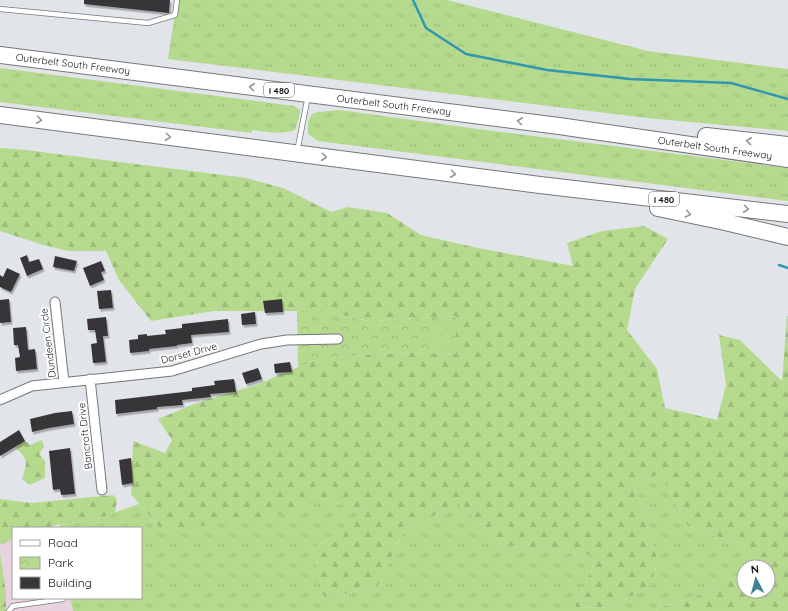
<svg xmlns="http://www.w3.org/2000/svg" width="788" height="611" viewBox="0 0 788 611" font-family="Quicksand,sans-serif">
<style>
.commercial{fill:#e9d2df}
.grass{fill:url(#grass-tufts)}
.forest{fill:url(#forest-firs)}
.park{fill:url(#park-crowns)}
.pitch{fill:#b6da8d}
.lines{fill:none;stroke-linecap:round;stroke-linejoin:round}
.stream{stroke:#2f97b1;stroke-width:2.5}
.building{fill:#383638;filter:url(#shadow)}
.service-casing{stroke:#75787b;stroke-width:6}
.minor-casing{stroke:#75787b;stroke-width:11}
.motorway-casing{stroke:#75787b;stroke-width:18}
.service{stroke:#fff;stroke-width:4.5}
.minor{stroke:#fff;stroke-width:9}
.motorway{stroke:#fff;stroke-width:16}
.oneway{stroke:#969697}
.labels{text-anchor:middle;dominant-baseline:central;stroke-width:4;stroke-linejoin:round;paint-order:stroke}
.shield{fill:#fff;stroke:#5b5c5d;stroke-width:1}
.shield-label{font-size:9px;font-weight:bold;fill:#151617}
.street-label{font-size:10px;fill:#151617;stroke:#fff}
</style>
<defs>
<pattern id="grass-tufts" width="24" height="20" patternUnits="userSpaceOnUse"><rect width="24" height="20" fill="#b6da8d"/><path d="M3 7l-1-3M5 7V3M7 7l1-3M15 17l-1-3M17 17v-4M19 17l1-3" fill="none" stroke="#9cba79"/></pattern>
<pattern id="forest-firs" width="22" height="20" patternUnits="userSpaceOnUse"><rect width="22" height="20" fill="#b6da8d"/><path d="M5 1l3.5 6h-7zM16 11l3.5 6h-7z" fill="#9cba79"/></pattern>
<pattern id="park-crowns" width="20" height="18" patternUnits="userSpaceOnUse"><rect width="20" height="18" fill="#b6da8d"/><path d="M2 6a3 3 0 1 1 6 0M12 15a3 3 0 1 1 6 0" fill="none" stroke="#9cba79"/></pattern>
<filter id="shadow"><feDropShadow dx="1.5" dy="2.5" stdDeviation="0" flood-color="#0004"/></filter>
</defs>
<rect width="100%" height="100%" fill="#e1e4e8"/>
<path class="commercial" d="M13 539V598H70L73 611H6V593L0 545Z"/>
<path class="grass" d="M177 0H447L648 51 788 69V131L647 118 168 59Z
M0 68 294 106 300 110 299 118 295 130C281 135 266 132 252 130V133L0 102Z
M340 110 478 129 788 168V201L318 141 308 134V122L312 114 318 112Z
M660 473 688 526 741 546 752 567H744V572L700 595 658 608 656 611H73L70 598H141V528H60V524L93 520 139 504 163 532 324 499 367 511 313 549 324 597 377 588 402 534 457 502 503 545 597 556 575 607 608 608 650 586 658 561 635 487Z"/>
<path class="forest" d="M0 148 26 150 246 178 283 188 331 212 348 207 387 213 421 235 473 247 573 266 567 243 602 231 644 226 668 239 635 289 627 330 657 369 665 408 717 420 726 385 719 335 740 340 782 381 787 317 788 316V611H656L658 608 700 595 744 572V591H768V567H752L741 546 688 526 660 473 635 487 658 561 650 586 608 608 575 607 597 556 503 545 457 502 402 534 377 588 324 597 313 549 366 511 324 499 279 514 163 532 131 494 133 441 165 453 172 440 158 419 194 404 256 385 319 358 416 352 456 355V316L368 321 324 311H214L151 321 119 280 106 251H68L40 244 0 231Z
M23 439 30 445 42 440 44 447 39 454 45 461V478L30 485 22 479C27 463 29 460 16 448Z
M113 495 117 499 115 513 93 520 60 524 47 528H13V539L0 545V499L31 503Z
M0 551 6 593V611H0Z"/>
<path class="park" d="M297 311H324L368 321 456 316V355L416 352 320 358 298 367Z"/>
<path class="pitch" d="M443 321 447 323 448 350 432 349V324Z"/>
<g class="lines">
<path class="stream" d="M413 0 426 28 466 54 547 70 630 79 731 83 788 99
M779 265 788 268"/>
</g>
<path class="building" d="M84 0H170L169 13 84 4Z
M27 255 29 262 39 259 43 269 27 276 20 258Z
M55 256 77 261 74 271 53 267Z
M101 261 105 271 101 272 104 280 90 286 83 268Z
M7 268 20 274 11 292 0 287V275L3 277Z
M111 290 113 308 99 309 97 291Z
M9 299 11 322 0 323V300Z
M282 299 283 312 265 313 263 301Z
M255 312 256 324 242 325 241 314Z
M106 317 108 336H103L106 362 93 363 91 344 97 343 95 330H88L87 319Z
M228 319 229 332 191 335 192 343 177 345V346L149 349V351L130 353 129 340 138 339V335L147 334V336L166 334 165 330 182 328V324Z
M26 327 28 350 35 349 37 369 16 371 15 358 20 357 18 345H14L13 328Z
M290 362 292 372 275 373 274 364Z
M258 368 262 379 246 384 242 373Z
M234 379 236 392 210 394 211 397 182 400 183 405 157 407V409L116 414 115 400 192 391V388L215 385 214 381Z
M72 411 74 424 49 428 32 432 30 419 55 413Z
M19 430 25 441 0 456V442Z
M70 448 75 494 61 495 60 489 53 490 49 451Z
M131 458 133 483 122 485 119 460Z"/>
<g class="lines">
<g class="service-casing">
<path id="service" d="M0 9 148 23 175 15 177 0
M297 152 308 96
M9 611 13 606 63 599"/>
</g>
<g class="minor-casing">
<path id="minor" d="M55 302 64 382
M90 379 102 490
M0 400 32 386 172 371 261 344 287 340 338 339"/>
</g>
<g class="motorway-casing">
<path id="motorway" d="M0 55 559 126 788 159
M0 115 540 185 788 214
M706 136 788 145
M658 208 725 222 788 237"/>
</g>
<use href="#service" class="service"/>
<use href="#minor" class="minor"/>
<use href="#motorway" class="motorway"/>
</g>
<defs><path id="oneway-chevron" d="M-2-3.5L2.5 0L-2 3.5" fill="none" stroke-width="1.6" stroke-linecap="round" stroke-linejoin="round"/></defs>
<g class="oneway">
<use href="#oneway-chevron" transform="translate(252 87) rotate(-173)"/>
<use href="#oneway-chevron" transform="translate(39 120) rotate(7)"/>
<use href="#oneway-chevron" transform="translate(520 121) rotate(-173)"/>
<use href="#oneway-chevron" transform="translate(168 137) rotate(7)"/>
<use href="#oneway-chevron" transform="translate(749 141) rotate(-174)"/>
<use href="#oneway-chevron" transform="translate(324 157) rotate(7)"/>
<use href="#oneway-chevron" transform="translate(453 174) rotate(7)"/>
<use href="#oneway-chevron" transform="translate(746 209) rotate(7)"/>
<use href="#oneway-chevron" transform="translate(688 214) rotate(11)"/>
</g>
<g class="labels">
<g class="shield">
<rect x="264" y="83" width="30" height="14" rx="3"/>
<rect x="649" y="192" width="30" height="14" rx="3"/>
</g>
<g class="shield-label">
<text x="279" y="90">I 480</text>
<text x="664" y="199">I 480</text>
</g>
<g class="street-label">
<text transform="translate(73 64) rotate(7)">Outerbelt South Freeway</text>
<text transform="translate(394 105) rotate(7)">Outerbelt South Freeway</text>
<text transform="translate(715 148) rotate(8)">Outerbelt South Freeway</text>
<text transform="translate(48 343) rotate(-97)">Dundeen Circle</text>
<text transform="translate(189 353) rotate(-15)">Dorset Drive</text>
<text transform="translate(85 436) rotate(-96)">Bancroft Drive</text>
</g>
</g>
<rect x="12" y="527" width="130" height="72" fill="#ffffff" stroke="#a1a2a2"/>
<rect x="20" y="540" width="20" height="6" fill="#ffffff" stroke="#a1a2a2"/>
<text x="48" y="547" font-size="12" fill="#151617">Road</text>
<rect x="20" y="557" width="20" height="12" fill="url(#park-crowns)" stroke="#a1a2a2"/>
<text x="48" y="567" font-size="12" fill="#151617">Park</text>
<rect x="20" y="577" width="20" height="12" fill="#383638" stroke="#a1a2a2"/>
<text x="48" y="587" font-size="12" fill="#151617">Building</text>
<g transform="translate(756 579) rotate(354)"><circle r="19" fill="#ffffff" stroke="#a1a2a2"/>
<path d="M0-3L7 15L0 10L-7 15Z" fill="#3e8291"/>
<text y="-6" font-size="11" font-weight="bold" text-anchor="middle" fill="#151617">N</text>
</g>
</svg>
